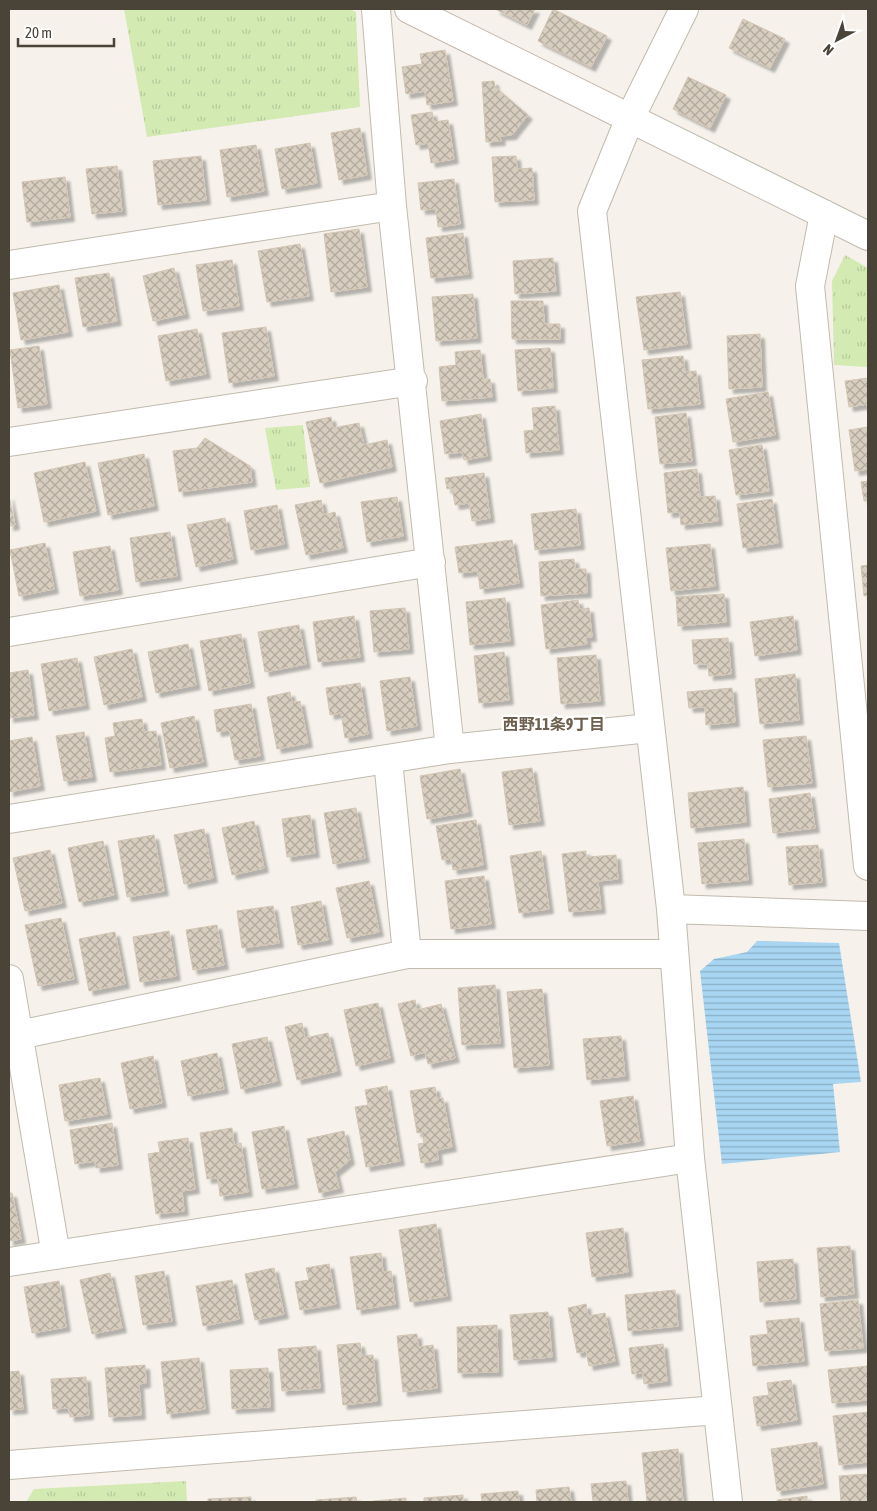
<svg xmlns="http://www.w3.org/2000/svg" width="877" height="1511" viewBox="0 0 877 1511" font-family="'Asap Condensed','Noto Sans JP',sans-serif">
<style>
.park{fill:url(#park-tufts)}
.water{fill:url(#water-rules)}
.building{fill:url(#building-cross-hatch);stroke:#d3c5b3;filter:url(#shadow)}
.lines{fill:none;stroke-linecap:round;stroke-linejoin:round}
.minor-casing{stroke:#c1baad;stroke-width:30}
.minor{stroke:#fff;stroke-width:28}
.labels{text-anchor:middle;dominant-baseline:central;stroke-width:4.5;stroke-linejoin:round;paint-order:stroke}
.neighbourhood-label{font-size:16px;font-weight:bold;fill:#6d604f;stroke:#fff}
</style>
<defs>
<pattern id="park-tufts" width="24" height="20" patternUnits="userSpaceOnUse" patternTransform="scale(1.25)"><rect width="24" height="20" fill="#d3eab3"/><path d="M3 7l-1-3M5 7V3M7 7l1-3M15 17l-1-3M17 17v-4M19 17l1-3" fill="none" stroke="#b7ca9b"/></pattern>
<pattern id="water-rules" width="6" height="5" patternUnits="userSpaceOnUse" patternTransform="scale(1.25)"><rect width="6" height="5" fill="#a7d5f2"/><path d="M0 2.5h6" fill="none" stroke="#8aaec5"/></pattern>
<pattern id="building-cross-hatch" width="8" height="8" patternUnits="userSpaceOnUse" patternTransform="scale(1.25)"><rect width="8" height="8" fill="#d8cec0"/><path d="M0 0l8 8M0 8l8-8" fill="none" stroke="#b1a99d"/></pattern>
<filter id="shadow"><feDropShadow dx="4.5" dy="4.5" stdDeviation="1" flood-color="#0004"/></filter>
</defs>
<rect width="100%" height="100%" fill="#f6f2eb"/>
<path class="park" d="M124 9H349L356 12 360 107 147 137Z
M845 255 868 268V367L834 365 832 281Z
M303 425 310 487 276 490 265 428Z
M186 1481 187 1502H26L34 1489Z"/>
<path class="water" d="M757 941 839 943 861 1082 833 1084 840 1152 722 1164 700 971 714 959 747 952Z"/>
<path class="building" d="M495 9H535L527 25Z
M553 9 607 36 591 67 538 41Z
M743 19 785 39 770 68 729 48Z
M445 50 453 101 427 105 425 91 406 94 402 67 422 64 420 54Z
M688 77 726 95 710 128 673 109Z
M494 81 495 87 528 115 512 135 500 136 501 141 486 142 482 82Z
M432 112 434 122 448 120 454 159 431 163 428 143 416 145 411 115Z
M360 128 367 175 339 180 331 133Z
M310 143 317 183 282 189 275 149Z
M256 145 264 191 227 197 220 150Z
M201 156 206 200 158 205 153 161Z
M516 156 517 169 532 168 534 200 495 202 492 157Z
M117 166 122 211 92 214 86 169Z
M65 177 70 217 27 222 22 182Z
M454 179 460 224 438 227 436 209 421 210 418 183Z
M359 229 367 287 331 292 324 234Z
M463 233 468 274 431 278 426 238Z
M300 244 309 296 267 302 258 251Z
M553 258 556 291 515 294 513 261Z
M232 260 239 306 203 311 196 265Z
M174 268 185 314 153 321 143 276Z
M109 273 117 321 83 327 75 278Z
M59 285 68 332 21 340 13 293Z
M680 292 687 344 644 350 636 297Z
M473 294 477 338 436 341 432 297Z
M511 301H543L544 324H560V339H512Z
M266 327 274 376 229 383 222 333Z
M197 329 206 374 166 381 158 336Z
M760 334 762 387 729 389 727 336Z
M39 346 47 404 18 408 10 350Z
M550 348 553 388 518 391 515 350Z
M480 350 483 379H490L492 397 442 401 439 367 456 365 455 352Z
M683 356 685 372 696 371 700 404 648 409 642 360Z
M868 378V411L867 404 849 407 845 381Z
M768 392 775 435 733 442 726 399Z
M555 406 559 450 526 453 524 431 534 430 532 408Z
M686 413 692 461 660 464 655 417Z
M481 414 487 456 464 460 462 452 445 454 440 421Z
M331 417 333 428 359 423 364 445 387 440 392 467 320 483 306 422Z
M868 427V469L855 471 849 430Z
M205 438 250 466 252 482 179 492 173 451 197 448Z
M762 445 769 491 736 495 729 450Z
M144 454 154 506 108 515 98 463Z
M85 462 96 511 44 522 34 473Z
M697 469 700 497 715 496 718 521 681 525 680 512 668 513 664 473Z
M484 473 490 518 472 521 469 503 455 505 452 488 447 489 445 478Z
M868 481V501H864L861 482Z
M9 496 15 525 9 526Z
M397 497 403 536 367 542 361 502Z
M772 499 778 543 743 548 737 504Z
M321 500 324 515 335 512 343 548 306 555 295 505Z
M277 505 284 544 251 550 244 511Z
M576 509 580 545 535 550 531 514Z
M225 518 233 559 196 567 187 525Z
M170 532 177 576 136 582 130 538Z
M512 540 519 583 480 589 478 571 459 573 455 547Z
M45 543 54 589 19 596 10 550Z
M710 544 715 586 671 591 666 548Z
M110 546 118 590 80 596 73 552Z
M574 559 575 569H586L587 593 541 596 539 562Z
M868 565V595L864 596 861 566Z
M724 594 726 622 678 626 676 597Z
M505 598 510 641 470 645 466 602Z
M578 600 579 609 589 608 592 637H586L587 644 546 649 541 605Z
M405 608 409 649 374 652 370 611Z
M354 616 360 657 318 662 313 622Z
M793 616 797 650 755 656 750 622Z
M299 625 306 664 265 672 258 632Z
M241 634 250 683 209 691 200 641Z
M728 638 731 674 709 676 708 664H694L692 640Z
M188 644 196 685 156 693 148 652Z
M132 649 142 697 104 705 94 657Z
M504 652 509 700 479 703 474 656Z
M596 655 600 701 561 704 557 658Z
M77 658 85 705 49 711 41 664Z
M28 670 34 715 9 718V673Z
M795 674 799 720 760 724 755 679Z
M410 677 417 726 387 731 380 681Z
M360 683 368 734 345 738 341 713 330 715 326 688Z
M732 688 735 722 706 725 705 707 689 708 687 692Z
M290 692 292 703 300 701 308 743 277 749 267 697Z
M251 704 260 756 235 760 229 730 217 732 214 710Z
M194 716 203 762 170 768 161 723Z
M142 719 144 732 156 731 161 765 110 772 105 738 115 736 113 723Z
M84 732 92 777 64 781 56 736Z
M806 736 812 783 768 787 763 740Z
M32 737 40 786 9 792V741Z
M532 768 540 821 509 825 502 772Z
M460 769 468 812 427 819 420 776Z
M743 787 746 822 691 828 688 793Z
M810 793 815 828 773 833 769 799Z
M356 808 365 858 333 864 324 813Z
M310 815 315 853 287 857 282 819Z
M476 820 483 865 453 870 451 858 442 860 436 826Z
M254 821 264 868 232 875 222 828Z
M204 829 213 878 184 884 174 835Z
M154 835 164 891 127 897 118 841Z
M744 839 748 880 702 884 698 843Z
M103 841 114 895 79 902 68 848Z
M818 845 822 882 789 885 786 847Z
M50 850 62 903 25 911 13 858Z
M541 851 549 909 519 913 510 856Z
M586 851V857L616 855 618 879 598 881 601 909 569 912 562 854Z
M484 876 491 924 451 929 445 881Z
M369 881 379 932 347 938 336 888Z
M321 901 328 940 298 945 291 907Z
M273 906 279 943 242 948 237 911Z
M61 918 74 979 38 986 25 925Z
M217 925 224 965 193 970 186 930Z
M169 931 176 976 140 982 133 937Z
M115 932 125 984 89 991 79 939Z
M495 985 500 1043 462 1045 458 988Z
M542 989 549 1065 514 1068 507 992Z
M415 1000 417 1010 441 1004 455 1058 428 1064 425 1052 411 1056 398 1004Z
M378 1003 390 1058 356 1066 344 1010Z
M302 1023 305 1038 328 1033 337 1071 297 1080 285 1027Z
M621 1036 625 1076 587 1080 583 1039Z
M267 1037 277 1081 241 1089 232 1044Z
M217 1053 224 1089 188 1096 181 1061Z
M153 1056 162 1103 130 1109 121 1063Z
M100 1078 107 1114 65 1121 59 1085Z
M387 1086 400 1161 366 1167 355 1107 368 1105 365 1090Z
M435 1087 437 1099 443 1098 452 1147 437 1150 438 1160 421 1163 418 1144 424 1143 422 1132 417 1133 410 1091Z
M633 1096 640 1141 607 1146 600 1101Z
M112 1123 118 1165 96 1168 95 1161 75 1164 70 1130Z
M284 1126 294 1184 262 1189 252 1132Z
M232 1128 234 1145 241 1143 248 1192 220 1196 218 1178 207 1179 200 1133Z
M344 1131 350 1160 335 1172 339 1188 319 1193 307 1139Z
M188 1138 195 1189 182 1191 184 1211 156 1214 148 1154 160 1152 158 1142Z
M9 1193H12L21 1239 9 1241Z
M436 1224 447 1296 410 1302 399 1230Z
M623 1228 628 1272 592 1277 586 1233Z
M850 1246 854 1294 821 1297 817 1248Z
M381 1253 383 1272 391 1271 395 1304 357 1310 350 1257Z
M793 1259 796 1299 760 1302 757 1262Z
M329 1264 336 1304 300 1310 295 1282 309 1280 306 1268Z
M274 1268 284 1314 255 1320 245 1274Z
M164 1271 172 1321 143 1325 135 1276Z
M110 1273 122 1328 92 1334 80 1280Z
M232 1280 239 1319 203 1326 196 1286Z
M59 1281 66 1327 32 1333 24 1287Z
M675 1290 678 1326 628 1331 625 1295Z
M858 1300 863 1348 825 1351 820 1304Z
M586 1304 588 1316 605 1313 615 1361 589 1366 586 1351 577 1353 568 1308Z
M548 1312 552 1357 514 1360 510 1315Z
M799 1318 804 1361 753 1366 750 1336 768 1334 766 1321Z
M497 1325 498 1372 458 1373 457 1327Z
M417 1334 418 1347 433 1345 437 1388 403 1392 397 1336Z
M360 1343 362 1356 373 1355 377 1401 343 1405 337 1345Z
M663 1344 667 1381 644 1384 643 1373 632 1374 629 1348Z
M316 1346 320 1388 282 1391 278 1349Z
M199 1358 205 1409 167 1414 161 1362Z
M145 1365 146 1383 139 1384 141 1415 109 1417 105 1368Z
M868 1366V1400L832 1403 828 1370Z
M268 1368 270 1407 232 1409 230 1370Z
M19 1371 23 1409 9 1410V1372Z
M86 1377 89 1415 70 1417 69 1408 53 1409 51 1379Z
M791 1380 797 1420 757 1426 753 1397 769 1395 767 1383Z
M868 1412V1462L839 1465 833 1416Z
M817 1442 823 1484 777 1491 771 1449Z
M678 1449 683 1502H647L642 1453Z
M868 1474V1502H841L839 1476Z
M626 1481 628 1502H593L591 1484Z
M569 1487 571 1502H537L536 1490Z
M518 1491 519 1502H482L481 1494Z
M463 1495V1502H424V1498Z
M807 1496V1502H777V1500Z
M251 1497V1502H208V1499Z
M356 1497 357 1502H316V1500Z
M406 1498V1502H373V1501Z"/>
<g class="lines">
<g class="minor-casing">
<path id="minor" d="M376 9 392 206 450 749
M409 9 868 236
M684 9 630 118 592 211 671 909 690 1158 728 1502
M824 214 810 286 868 866
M9 265 392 206
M9 442 413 381
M9 632 431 562
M388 760 407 954
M9 819 450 749 649 728
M671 909 868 916
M9 979 56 1255
M9 1037 407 954H674
M9 1262 690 1158
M9 1465 718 1410"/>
</g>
<use href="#minor" class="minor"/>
</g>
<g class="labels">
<g class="neighbourhood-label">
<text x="554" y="724">西野11条9丁目</text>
</g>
</g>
<rect width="877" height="1511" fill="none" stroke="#4a4338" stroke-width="20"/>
<g transform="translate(837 40) rotate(221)" stroke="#ffffff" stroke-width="4" paint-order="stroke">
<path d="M0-4L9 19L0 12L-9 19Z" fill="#4a4338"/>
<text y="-8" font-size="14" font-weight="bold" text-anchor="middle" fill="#4a4338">N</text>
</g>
<path d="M18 38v8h96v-8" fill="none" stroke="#4a4338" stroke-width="2.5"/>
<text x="25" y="38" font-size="15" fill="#4a4338" stroke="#ffffff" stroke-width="4" paint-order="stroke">20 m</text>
</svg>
